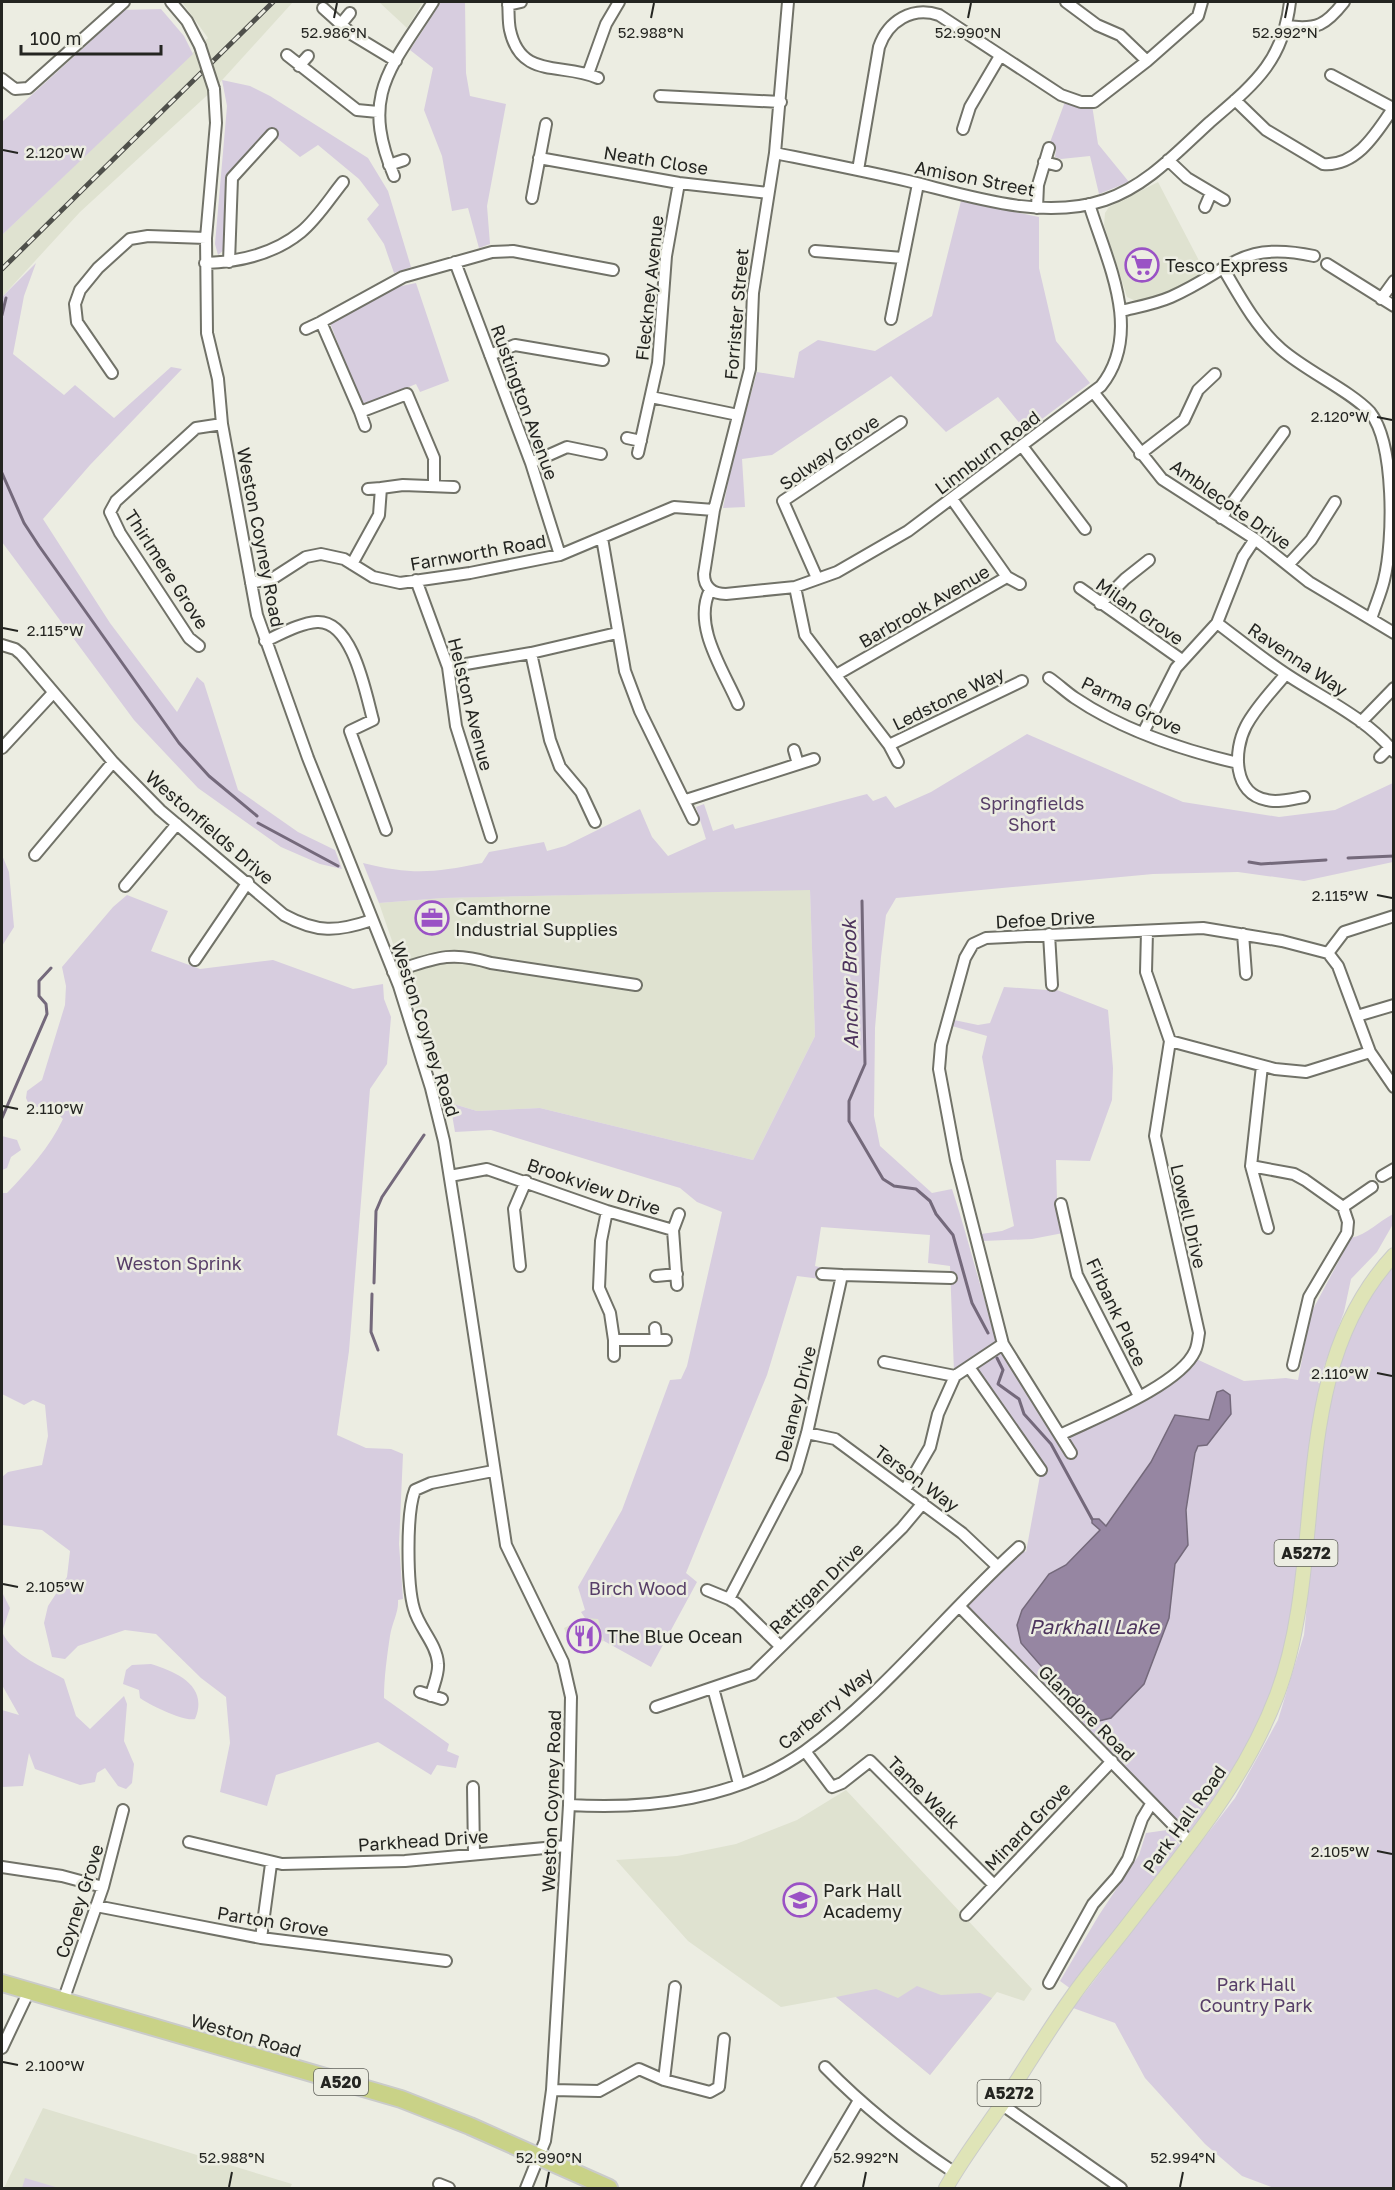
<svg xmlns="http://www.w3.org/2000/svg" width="1395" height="2190" viewBox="0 0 1395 2190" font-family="'Golos Text',sans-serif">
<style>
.built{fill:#dfe2d0}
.green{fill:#d7cddf}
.water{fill:#9686a2;stroke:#74697b;stroke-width:1.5}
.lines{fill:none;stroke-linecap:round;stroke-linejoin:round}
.stream{stroke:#74697b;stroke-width:3}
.minor-casing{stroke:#717268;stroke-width:14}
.major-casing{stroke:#cacbca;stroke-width:16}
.highway-casing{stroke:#cacbca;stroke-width:20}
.minor{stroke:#fff;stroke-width:10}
.major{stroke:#dfe4b7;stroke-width:14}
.highway{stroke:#c9d287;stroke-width:16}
.rail-casing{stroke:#4f504b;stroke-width:5}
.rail{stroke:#ecede2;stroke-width:3;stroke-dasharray:9;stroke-linecap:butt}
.minor-bridge-casing{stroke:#717268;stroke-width:14;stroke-linecap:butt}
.minor-bridge{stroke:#fff;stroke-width:10}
.ticks{fill:none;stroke:#242521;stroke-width:2}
.labels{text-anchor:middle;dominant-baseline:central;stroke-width:5;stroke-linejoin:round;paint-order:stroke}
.shield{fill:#ecede2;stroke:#60615b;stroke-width:1.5}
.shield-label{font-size:16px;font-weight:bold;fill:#242521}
.street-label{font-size:18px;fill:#242521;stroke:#ecede2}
.poi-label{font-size:18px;fill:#242521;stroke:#ecede2;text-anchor:start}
.park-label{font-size:18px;fill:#573e68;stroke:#ecede2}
.water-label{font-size:20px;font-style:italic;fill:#4d345d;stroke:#ecede2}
.ticks-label{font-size:15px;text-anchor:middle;fill:#242521;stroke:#ecede2;stroke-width:5;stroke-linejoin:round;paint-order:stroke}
</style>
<rect width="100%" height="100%" fill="#ecede2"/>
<path class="built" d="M182 2H293L214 89 80 212 2 297V235L208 38Z
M379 2H423L407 28Z
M1158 182 1206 274 1169 294 1138 302 1127 297 1104 225 1105 213 1109 207Z
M810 889 815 1036 753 1160 540 1108 477 1111 450 1103 439 1063 413 1002 379 903 442 898Z
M585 1618H598L604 1641 572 1649 564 1628Z
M846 1790 1032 1989 1024 2001 997 1992 930 2075 836 1997 781 2007 688 1941 616 1860 677 1856 736 1844 797 1820Z
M43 2108 292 2184 290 2188H4Z"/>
<path class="green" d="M441 2H465L466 73 470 96 506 104 487 206 490 244 479 248 468 208 452 211 442 156 424 110 433 68 410 50Z
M161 9 184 36 193 54 2 235V122L91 41 120 10Z
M222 80 250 86 270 96 368 158 388 191 411 267 394 273 384 244 367 219 379 205 359 179 318 145 300 157 272 134 232 178 230 245 218 255 215 244 227 106Z
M1066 99 1092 105 1098 144 1129 182 1099 194 1090 156 1061 159 1055 157 1056 149 1049 145Z
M961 201 1039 217V268L1056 341 1090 383 1026 431 998 397 946 432 891 376 772 455 742 459 745 507 723 508 733 458 757 372 794 378 799 352 818 340 875 351 932 316Z
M36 263 24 296 13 354 64 395 75 385 114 418 171 367 182 369 90 465 43 519 110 623 177 712 197 677 204 683 238 790 298 832 335 850 342 869 320 864 281 847 198 788 134 720 2 542V297Z
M416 283 449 381 420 392 416 384 369 403H361L330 323 397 287Z
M1027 734 1183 802 1279 817 1335 810 1393 783V862L1304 881 1238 872 1153 874 896 898 886 915 881 957 875 1028 874 1116 880 1146 932 1193 952 1189C969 1240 980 1291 998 1341L954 1372 950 1266 928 1263 930 1235 821 1227 815 1266 823 1268 821 1279 797 1276 767 1375 686 1573 697 1582 651 1667 604 1641 598 1619 585 1618 581 1612 585 1610 578 1587 622 1510 670 1380 681 1379 687 1366 722 1212 697 1202 680 1188 491 1130 455 1132 450 1103 477 1111 540 1108 753 1160 815 1036 810 890 443 898 379 903 363 863C412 875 433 873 482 863L489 852 544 842 547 851 565 846 640 809 652 837 668 856 706 839 696 807 704 804 713 831 733 824 735 829 867 794 873 801 886 796 895 808 931 792Z
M2 855 9 872 14 927 2 946Z
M127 895 168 911 151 951 200 969 273 960 353 989 383 984 384 999 391 1017 387 1064 370 1089 349 1351 337 1435 366 1448 391 1449 403 1454 399 1544 403 1599 398 1600C399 1612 392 1623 390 1636 387 1656 384 1678 384 1698L449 1744 447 1751 459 1756 456 1768 437 1765 431 1775 378 1742 276 1775 267 1806 220 1792 230 1743 226 1697 201 1678 156 1634 125 1630 78 1646 65 1659 52 1657 44 1623 48 1606 67 1577 70 1551 42 1530 2 1525V1477L8 1472 42 1465 48 1436 45 1405 33 1400 24 1405 2 1394V1193H7C28 1171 50 1147 63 1119L50 1107H30L26 1098 27 1091 42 1080 65 1005 66 986 62 967 113 907Z
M1047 986H1056L1057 990 1108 1010 1113 1068 1112 1100 1090 1161 1056 1160 1057 1201 1063 1233 1032 1239 983 1241 981 1234 1002 1231 1014 1226 982 1057 987 1036 952 1026 954 1020 978 1025 990 1023 1004 987 1047 990Z
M2 1136 17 1140 21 1150 11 1157 7 1168 2 1170Z
M1393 1214V1224L1377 1252 1351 1279 1344 1312 1318 1383 1327 1385 1303 1579 1267 1719 1191 1843 959 1606 1021 1548 1026 1552 1041 1470 969 1367 1003 1344 1060 1435 1160 1386 1192 1357 1244 1381 1286 1378 1298 1380 1311 1313 1351 1238C1368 1234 1378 1222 1393 1214Z
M1393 1264V2188H1274L1242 2176 1205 2144 1145 2078 1115 2023 1073 2008 1235 1798 1278 1720 1304 1635 1323 1440 1336 1378 1349 1339 1364 1305Z
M2 1592 10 1608 2 1632C14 1657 42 1666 64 1679L76 1716 90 1729 124 1696 127 1704 124 1741 134 1764 132 1783 126 1789 118 1786 105 1768 97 1773 95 1782 80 1785 35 1769 29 1753 23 1786 2 1787V1710L19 1715 2 1685Z
M151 1664C177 1672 209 1686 195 1719 185 1722 149 1705 140 1698L139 1690 123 1684 126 1670 132 1665Z
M1167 1830 1180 1845 1175 1854 1071 1989 1060 1981 1099 1915 1139 1855 1146 1833Z
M917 1986 941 1995 980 1993 992 1998 930 2075 836 1997 876 1989 898 1998Z
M25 2178 59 2188H22Z"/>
<path class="water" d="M1223 1390 1230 1395 1231 1414 1207 1445 1198 1446 1195 1453 1186 1510 1188 1545 1175 1564 1169 1618 1144 1684 1111 1718 1091 1723 1021 1643 1017 1625 1022 1610 1049 1574 1066 1565 1100 1530 1092 1523V1519H1099L1106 1526 1151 1462 1175 1415 1209 1420 1217 1392Z"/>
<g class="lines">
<path class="stream" d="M2 315 6 298
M2 473 24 523 39 546 179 743 209 776 257 816
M258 823 338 866
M1348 858 1394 856
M1249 862 1261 864 1326 860
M862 901 865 1064 849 1101V1121L883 1179 894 1186 916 1189 930 1201 936 1214 953 1235 972 1303 988 1333
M2 1118 47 1014 46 1004 39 996V981L51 968
M374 1283 376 1211 382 1197 424 1135
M372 1294 371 1332 378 1350
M997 1358 1003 1370 998 1384 1019 1399 1024 1414 1051 1444 1092 1519"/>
<g class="minor-casing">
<path id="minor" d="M171 2 187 21 200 46
M508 2C509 11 508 21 510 30 521 80 562 62 598 78
M788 2 775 153 753 293 750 369 714 510 704 574C704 588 713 594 726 594L795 587 837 572 908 531 1101 386C1144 332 1107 262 1089 204
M1066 2 1097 25 1120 35 1147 61
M508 5 521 2
M323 8 353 35 396 61
M341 24 350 13
M1287 26C1317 30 1326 25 1344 2
M287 55 357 110 378 112
M299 66 308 56
M588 74 606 24 619 2
M1331 75 1393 108
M2 79 15 89 28 88 124 2
M214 89 216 123 206 238 207 333 218 379 222 424 257 615 308 758 399 986 431 1088 444 1141 459 1235 506 1545 563 1662 571 1697 569 1805 552 2090 545 2141 526 2188
M660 96 781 102
M1235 100 1266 130 1323 164C1357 167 1377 132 1394 107
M963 129 970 107 1000 56
M775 153C819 162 864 171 908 181 970 196 1042 221 1105 200 1147 186 1178 151 1210 122 1254 84 1283 62 1290 2
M539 158 679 183 768 193
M1168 160 1187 178 1224 200
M1044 162 1056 165
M389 165 404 160
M858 170 879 47C888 21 912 6 939 15L1061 95 1081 102H1094L1147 61 1198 16 1202 2
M394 176C360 95 390 69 433 2
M532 198 546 124
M1205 207 1211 193
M1037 208 1038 185 1049 148
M815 251 903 258
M229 262 232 178 272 134
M455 262 531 463 560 555
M205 263C240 262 274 254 301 232 317 219 330 198 343 182
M1327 264 1394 306
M1223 268C1240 297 1256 327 1281 349 1306 371 1349 390 1370 412 1395 444 1394 540 1384 580 1381 593 1375 606 1371 619
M1381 299 1394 281
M1121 311C1137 307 1155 304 1171 297 1232 270 1239 240 1314 256
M891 319 918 184
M306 329 321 322
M490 355 515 345 603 360
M112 373 77 322 75 304 80 290 98 268 130 239 148 236 206 238
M1094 393 1162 479 1255 539 1309 582 1394 633
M651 397 738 415
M360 412 365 426
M627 438 641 441
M1022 446 1085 529
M638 453 658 363 666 256 679 183
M1140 454 1184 420 1198 390 1215 374
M531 463 567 447 601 454
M434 485V458L407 394 360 412 321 322 403 277 492 252 513 251 613 270
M368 489 381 488
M1221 518 1284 432
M602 538 625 671 640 711 693 819
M352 564 379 515 381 488 403 485 454 487
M1288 565 1311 540 1335 502
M1007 577 1020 584
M817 578 783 501 901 422
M416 580 448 667 456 726 491 837
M251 583 275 577 306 557 321 554 344 559 373 577 400 583 470 573 560 555 674 507 714 510
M795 587 805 635 889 745 898 762
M1080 588 1182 660
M710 590C692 626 724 671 738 704
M1100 604 1125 579 1149 560
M1217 623C1241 641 1264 660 1289 676 1324 699 1366 718 1394 752
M265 641C281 634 300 623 317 622 353 620 366 695 373 720L350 731 386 830
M2 645 15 649 21 654 113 762 160 810 284 915C317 933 337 932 372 920
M199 646 189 638 120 533 110 512 116 501 196 428 222 424
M531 653 550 740 560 767 581 792 595 822
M448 667 531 653 617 633
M1286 674C1272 691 1256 707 1246 726 1233 751 1233 794 1267 800 1278 803 1292 799 1304 797
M836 675 1007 577 952 499
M1049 678C1058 684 1066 692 1075 698 1124 731 1182 750 1238 763
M1361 722 1394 688
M1143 733 1176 668 1217 623 1243 557 1255 539
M889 745 1022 681
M2 748 53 693
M794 750 798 764
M1380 757 1390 747
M686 800 814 759
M35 855 113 762
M125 886 177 824
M1049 934 1052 985
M1243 934 1246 974
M1328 953 1344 932 1394 916
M195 960 248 882
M393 972C433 959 449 950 491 963L636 985
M1357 1016 1394 1005
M1170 1041 1275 1069 1306 1072 1370 1052
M1262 1066 1251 1166 1268 1228
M1251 1166 1294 1174 1305 1180 1343 1207 1348 1222 1347 1233 1309 1297 1293 1365
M450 1176 487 1169 607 1211 673 1230 677 1285
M1382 1176 1394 1169
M1061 1204 1077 1275 1139 1396
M1343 1207 1372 1187
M607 1211 601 1241 599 1288 610 1313 614 1340H666
M673 1230 679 1214
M520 1266 514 1209 526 1181
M822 1274 842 1275
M656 1276 677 1274
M655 1328 656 1340
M614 1356V1340
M884 1362 955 1376
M969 1367 1041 1470
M807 1433 835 1439 962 1533 997 1566
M1060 1435C1095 1418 1180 1385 1195 1351 1198 1345 1198 1338 1199 1333L1155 1136 1170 1041 1146 972 1147 931
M1071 1453 1003 1344 956 1160 939 1069 941 1045 965 958 973 944 986 938 1203 928 1282 941 1328 953 1338 966 1370 1052 1394 1087
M905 1490 930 1447 938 1414 955 1376 1003 1344
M707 1590 729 1599
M959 1606 1191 1843
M780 1646 737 1604 729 1599 796 1471 807 1433 842 1275 951 1278
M713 1688 739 1784
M420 1692 442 1699
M431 1696C433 1686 439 1674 438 1664 437 1644 419 1628 414 1609 407 1585 406 1513 415 1490L431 1483 493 1471
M656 1707 753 1674 902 1528 923 1503
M805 1751 832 1787 842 1783 870 1761 994 1885
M473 1787 474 1854
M569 1805C649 1810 738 1799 805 1751 885 1693 946 1613 1019 1547
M189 1842 282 1864 405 1861 566 1846
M2 1867 62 1876 103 1887
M96 1906 261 1938 446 1961
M966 1915 1112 1761
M261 1938 271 1864
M1049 1983 1093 1904 1117 1877 1128 1859 1142 1819 1151 1804
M63 2001 103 1887 123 1810
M2 2048 29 1991
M825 2067C865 2108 907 2141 955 2173
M664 2080 675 1987
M552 2090 599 2091 639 2069 664 2080 710 2092 719 2087 724 2039
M1001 2104 1121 2188
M439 2184 449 2188
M807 2188 858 2102"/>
</g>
<g class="major-casing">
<path id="major" d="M946 2188C962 2159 983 2132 1002 2104 1025 2069 1047 2032 1072 1997 1090 1971 1111 1947 1130 1922 1186 1849 1244 1782 1277 1695 1330 1554 1283 1374 1394 1255"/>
</g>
<g class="highway-casing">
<path id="highway" d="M2 1983 401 2099 470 2126 609 2188"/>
</g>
<use href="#minor" class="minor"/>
<use href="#major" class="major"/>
<use href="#highway" class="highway"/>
<g class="rail-casing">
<path id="rail" d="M2 269 273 2"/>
</g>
<use href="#rail" class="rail"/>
<g class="minor-bridge-casing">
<path id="minor-bridge" d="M200 46 214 89"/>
</g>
<use href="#minor-bridge" class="minor-bridge"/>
</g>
<path class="ticks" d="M334 18 337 3M651 18 654 3M968 18 971 3M1285 18 1288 3M3 150 18 153M1377 417 1392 420M3 628 18 631M1377 895 1392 898M3 1106 18 1109M1377 1373 1392 1376M3 1584 18 1587M1377 1851 1392 1854M3 2062 18 2065M229 2187 232 2172M546 2187 549 2172M863 2187 866 2172M1180 2187 1183 2172"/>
<defs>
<g id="supermarket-ring" transform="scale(1.725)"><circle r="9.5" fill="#ecede2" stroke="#9a52c5" stroke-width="1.5"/><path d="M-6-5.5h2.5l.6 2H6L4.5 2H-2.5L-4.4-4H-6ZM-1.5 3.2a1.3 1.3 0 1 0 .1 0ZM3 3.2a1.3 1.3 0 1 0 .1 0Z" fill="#9a52c5"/></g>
<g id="office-ring" transform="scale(1.725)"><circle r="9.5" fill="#ecede2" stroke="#9a52c5" stroke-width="1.5"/><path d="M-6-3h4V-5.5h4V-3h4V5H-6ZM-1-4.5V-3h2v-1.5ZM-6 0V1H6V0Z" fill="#9a52c5"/></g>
<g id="restaurant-ring" transform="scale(1.725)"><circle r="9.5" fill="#ecede2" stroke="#9a52c5" stroke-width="1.5"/><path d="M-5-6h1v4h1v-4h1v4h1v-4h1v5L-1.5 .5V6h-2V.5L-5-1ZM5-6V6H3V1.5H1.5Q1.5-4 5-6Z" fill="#9a52c5"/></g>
<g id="school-ring" transform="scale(1.725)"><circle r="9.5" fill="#ecede2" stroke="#9a52c5" stroke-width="1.5"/><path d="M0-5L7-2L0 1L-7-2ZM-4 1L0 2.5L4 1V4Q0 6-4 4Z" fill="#9a52c5"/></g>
</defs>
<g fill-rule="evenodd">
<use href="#supermarket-ring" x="1142" y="265"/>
<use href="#office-ring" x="432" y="918"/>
<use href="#restaurant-ring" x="584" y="1636"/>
<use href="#school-ring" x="800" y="1900"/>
</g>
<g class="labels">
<g class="shield">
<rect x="1274.5" y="1540" width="63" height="26" rx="4.5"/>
<rect x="314" y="2069" width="54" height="26" rx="4.5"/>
<rect x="977.5" y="2080" width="63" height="26" rx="4.5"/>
</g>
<g class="shield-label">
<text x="1306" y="1553">A5272</text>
<text x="341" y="2082">A520</text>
<text x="1009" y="2093">A5272</text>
</g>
<g class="street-label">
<text transform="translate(656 160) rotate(9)">Neath Close</text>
<text transform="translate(975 178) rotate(11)">Amison Street</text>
<text transform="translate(649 288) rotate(-84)">Fleckney Avenue</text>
<text transform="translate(736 314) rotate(-85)">Forrister Street</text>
<text transform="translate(525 402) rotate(70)">Rustington Avenue</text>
<text transform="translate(829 452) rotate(-35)">Solway Grove</text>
<text transform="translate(987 452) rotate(-37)">Linnburn Road</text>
<text transform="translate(1231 504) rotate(35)">Amblecote Drive</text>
<text transform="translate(261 537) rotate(79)">Weston Coyney Road</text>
<text transform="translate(478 552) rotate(-10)">Farnworth Road</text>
<text transform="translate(167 569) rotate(57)">Thirlmere Grove</text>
<text transform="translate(924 606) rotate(-30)">Barbrook Avenue</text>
<text transform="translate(1140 611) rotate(35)">Milan Grove</text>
<text transform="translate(1298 659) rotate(34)">Ravenna Way</text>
<text transform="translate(948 698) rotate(-26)">Ledstone Way</text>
<text transform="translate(471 704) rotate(76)">Helston Avenue</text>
<text transform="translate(1132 705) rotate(26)">Parma Grove</text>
<text transform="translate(210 827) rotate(41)">Westonfields Drive</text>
<text transform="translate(1045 919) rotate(-3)">Defoe Drive</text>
<text transform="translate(426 1029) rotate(72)">Weston Coyney Road</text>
<text transform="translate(594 1186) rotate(19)">Brookview Drive</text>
<text transform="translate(1189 1216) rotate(77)">Lowell Drive</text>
<text transform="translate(1117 1312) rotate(65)">Firbank Place</text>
<text transform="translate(795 1404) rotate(-76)">Delaney Drive</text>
<text transform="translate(917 1478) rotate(36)">Terson Way</text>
<text transform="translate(816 1588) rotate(-44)">Rattigan Drive</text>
<text transform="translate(825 1708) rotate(-40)">Carberry Way</text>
<text transform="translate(1087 1713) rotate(45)">Glandore Road</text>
<text transform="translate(924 1792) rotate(45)">Tame Walk</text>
<text transform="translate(551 1801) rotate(-88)">Weston Coyney Road</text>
<text transform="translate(1184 1819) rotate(-54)">Park Hall Road</text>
<text transform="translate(1027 1826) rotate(-46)">Minard Grove</text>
<text transform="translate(423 1840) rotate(-4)">Parkhead Drive</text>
<text transform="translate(79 1901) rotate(-72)">Coyney Grove</text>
<text transform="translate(273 1921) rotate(9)">Parton Grove</text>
<text transform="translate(246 2035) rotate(16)">Weston Road</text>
</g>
<g class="poi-label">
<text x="1165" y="265">Tesco Express</text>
<text x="455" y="908">Camthorne<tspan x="455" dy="21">Industrial Supplies</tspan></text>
<text x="607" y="1636">The Blue Ocean</text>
<text x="823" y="1890">Park Hall<tspan x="823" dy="21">Academy</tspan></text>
</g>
<g class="park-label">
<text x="1032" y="803">Springfields<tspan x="1032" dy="21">Short</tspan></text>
<text x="179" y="1263">Weston Sprink</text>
<text x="638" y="1588">Birch Wood</text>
<text x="1256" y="1984">Park Hall<tspan x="1256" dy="21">Country Park</tspan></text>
</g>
<g class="water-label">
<text transform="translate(849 984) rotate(-91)">Anchor Brook</text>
<text x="1094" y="1626">Parkhall Lake</text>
</g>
</g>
<g class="ticks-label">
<text x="334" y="38">52.986°N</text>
<text x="651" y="38">52.988°N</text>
<text x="968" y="38">52.990°N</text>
<text x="1285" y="38">52.992°N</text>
<text x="55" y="158">2.120°W</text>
<text x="1340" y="422">2.120°W</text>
<text x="55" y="636">2.115°W</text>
<text x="1340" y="901">2.115°W</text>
<text x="55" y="1114">2.110°W</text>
<text x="1340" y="1379">2.110°W</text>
<text x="55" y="1592">2.105°W</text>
<text x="1340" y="1857">2.105°W</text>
<text x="55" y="2071">2.100°W</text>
<text x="232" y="2163">52.988°N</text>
<text x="549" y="2163">52.990°N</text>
<text x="866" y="2163">52.992°N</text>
<text x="1183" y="2163">52.994°N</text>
</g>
<rect width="1395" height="2190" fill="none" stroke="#242521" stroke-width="6"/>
<path d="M21 45v9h140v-9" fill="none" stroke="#242521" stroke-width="3"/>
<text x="30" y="45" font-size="18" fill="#242521" stroke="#ecede2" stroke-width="4.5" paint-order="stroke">100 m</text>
</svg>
